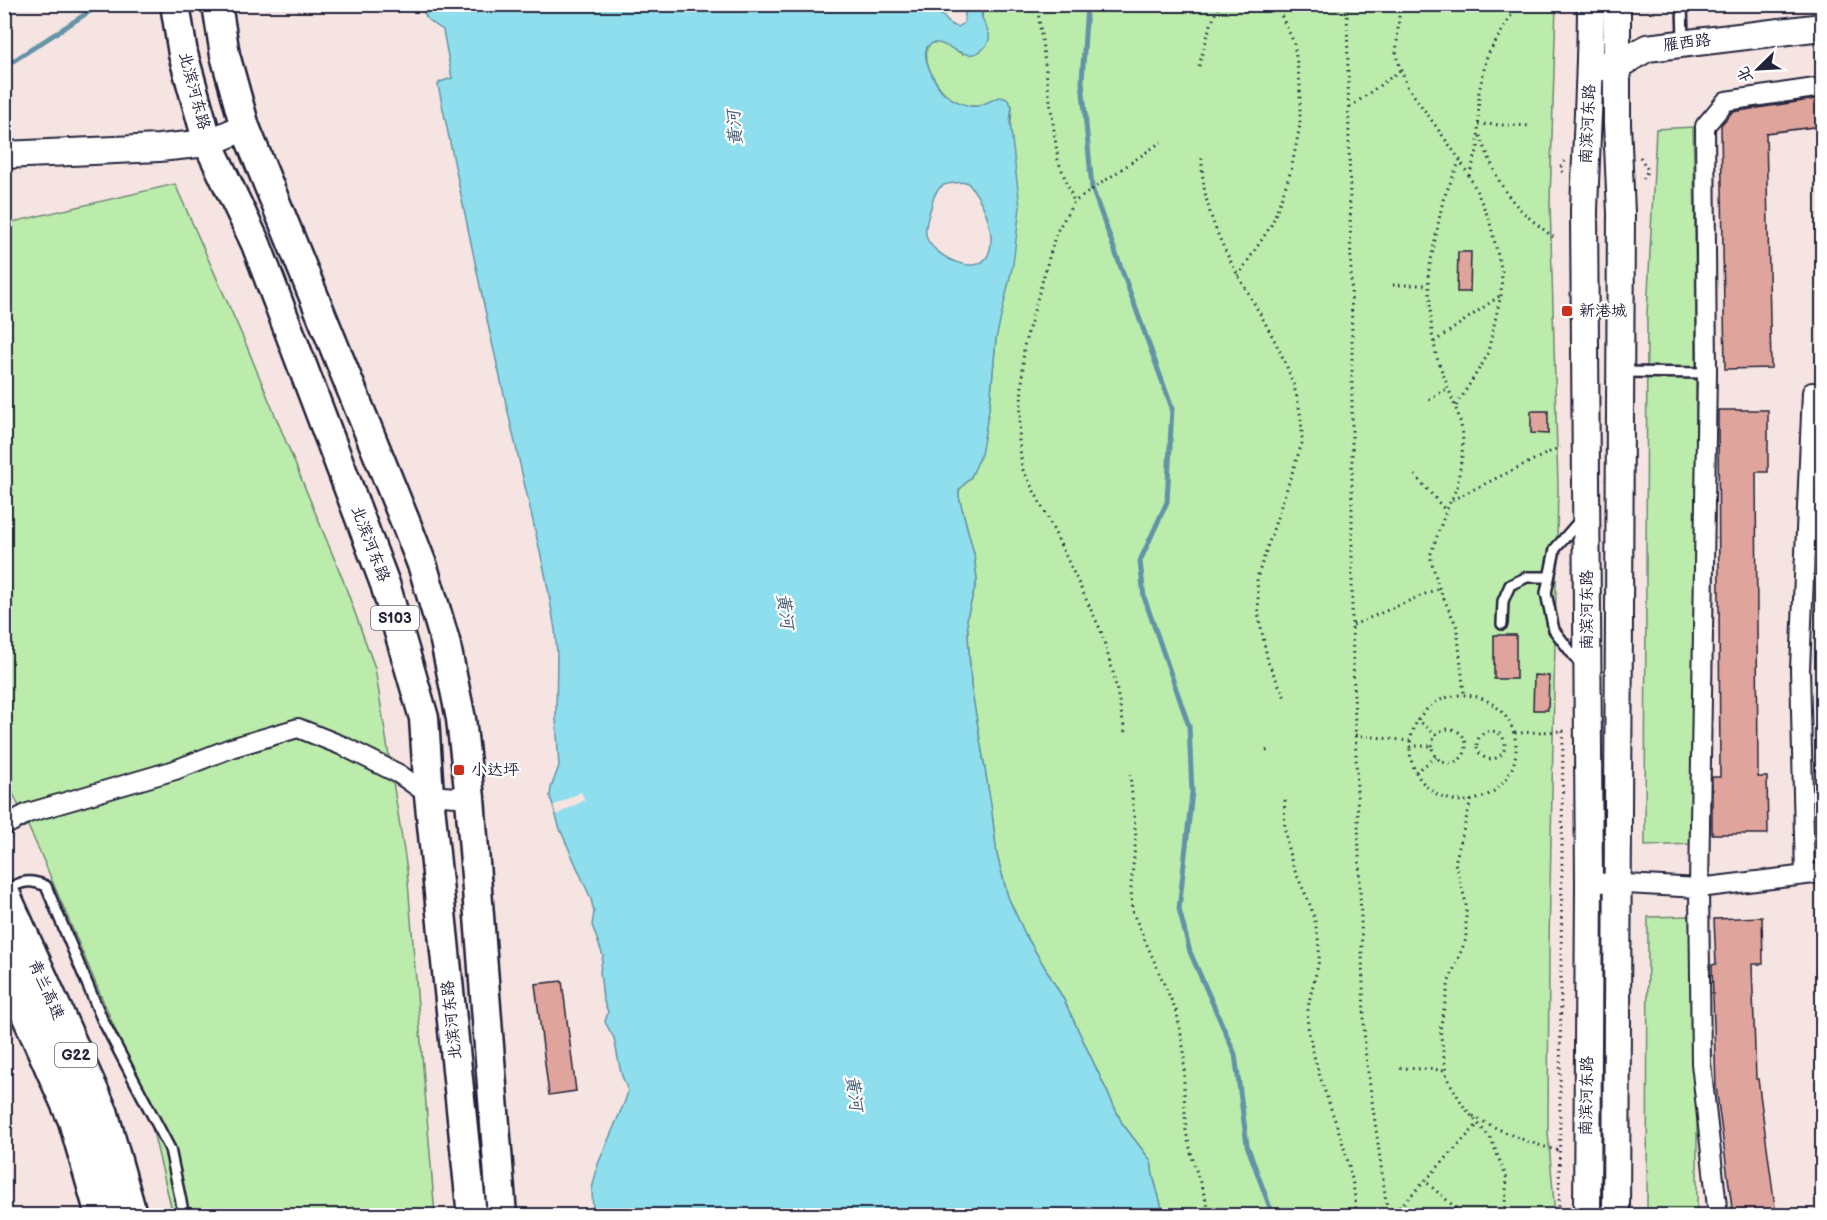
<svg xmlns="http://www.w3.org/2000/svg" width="1827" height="1220" viewBox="0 0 1827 1220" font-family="'Balsamiq Sans','LXGW WenKai TC',sans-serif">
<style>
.green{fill:#bbecab;stroke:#6e8773;stroke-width:1.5}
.water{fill:#8fdeed;stroke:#6393a6;stroke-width:1.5;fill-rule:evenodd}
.pier{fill:#f5e4e1}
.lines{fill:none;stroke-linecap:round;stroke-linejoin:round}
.stream{stroke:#6393a6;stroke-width:5}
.building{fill:#dfa59c;stroke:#22223b;stroke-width:1.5}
.lane-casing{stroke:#22223b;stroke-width:14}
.street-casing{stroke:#22223b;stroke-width:22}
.secondary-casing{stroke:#22223b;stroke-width:30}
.primary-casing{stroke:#22223b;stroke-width:33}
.highway-casing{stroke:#22223b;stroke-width:38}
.path{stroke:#22223b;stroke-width:3;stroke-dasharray:1.5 4.5;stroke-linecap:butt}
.lane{stroke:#fff;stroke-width:9}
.street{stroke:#fff;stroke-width:18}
.secondary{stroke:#fff;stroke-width:26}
.primary{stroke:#fff;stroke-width:28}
.highway{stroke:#fff;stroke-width:33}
.poi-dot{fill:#c8321e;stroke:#fff;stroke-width:2}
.labels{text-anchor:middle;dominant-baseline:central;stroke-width:4.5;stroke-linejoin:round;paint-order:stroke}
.shield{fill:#fff;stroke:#646476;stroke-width:1.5}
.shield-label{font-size:15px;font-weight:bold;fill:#22223b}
.street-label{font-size:16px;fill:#22223b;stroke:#fff}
.poi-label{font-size:16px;fill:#22223b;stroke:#fff;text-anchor:start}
.water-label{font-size:18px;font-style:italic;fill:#435a70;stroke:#fff}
</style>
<rect width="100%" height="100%" fill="#f5e4e1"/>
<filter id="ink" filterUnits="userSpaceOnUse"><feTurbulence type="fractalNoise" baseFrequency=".0167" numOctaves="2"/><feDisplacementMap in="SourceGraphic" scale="12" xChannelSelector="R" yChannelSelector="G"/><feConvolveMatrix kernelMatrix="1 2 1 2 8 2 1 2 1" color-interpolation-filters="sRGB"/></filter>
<g filter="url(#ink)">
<path class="green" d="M983 5H1556L1550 202 1558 487 1549 943 1548 1132 1555 1215H1164L1153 1176 1151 1161 1122 1123 1063 998 1025 934 1008 897 997 855 991 805 971 686 967 617 977 580 974 554 959 497V490L971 477 990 404 996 339 1012 106 996 98C945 134 906 38 938 42 945 43 956 51 963 54L982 18Z
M1693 127C1699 366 1694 605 1693 844L1645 846 1647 314 1656 129Z
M175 184 245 342 343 580 375 668 407 870 435 1215H173L146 1102 40 852 5 776 4 224Z
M1689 916 1697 1085V1215L1647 1216 1648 917Z"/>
<path class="water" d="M925 4C929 9 933 9 938 12 946 17 947 25 958 27L964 23 966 5H983C982 8 981 14 982 18 986 28 995 37 984 48 965 68 943 34 929 45 918 54 937 87 945 94 952 100 962 104 970 106 982 108 990 99 1001 97L1007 99 1012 106 1010 122 1020 207 1013 264 996 339 990 404 981 455 971 477 959 490V497L974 554 977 580 967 617 971 686 991 805 997 855 1008 897 1025 934 1063 998 1122 1123 1151 1161 1153 1176 1164 1215H593L592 1189 598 1164 625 1101 628 1091 621 1073 614 1038 605 1022 608 1012 603 999 600 971 603 956 592 925 594 912 591 899 560 829 550 796 551 788 559 766 556 718 557 654 555 629 546 578 489 329 438 85 440 82 452 78 443 30 428 20 420 5ZM967 182C981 198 989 215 991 236 994 290 929 256 926 235 924 225 930 213 932 203 937 182 947 183 967 182Z"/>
<path class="pier" d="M581 792 585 800 556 815 553 806Z"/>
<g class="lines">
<path class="stream" d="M1087 4 1082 81 1092 188 1172 408 1167 502 1140 561 1144 597 1189 726 1192 792 1179 909 1190 952 1235 1054 1247 1145 1273 1216
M4 67 101 4"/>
</g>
<path class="building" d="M1822 98V126L1766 133 1771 368 1725 369 1721 125 1732 112Z
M1458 252H1471L1470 292H1457Z
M1718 410H1768V472H1756L1758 777H1767L1768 834H1712V777H1720Z
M1531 411H1548V434L1531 433Z
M1494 635H1516V679H1494Z
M1534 675 1549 676 1548 710H1533Z
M1762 917 1763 964H1752L1756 1079H1758L1776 1215H1733L1716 1087 1712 965 1716 964 1714 919Z
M562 981 576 1091 549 1095 535 984Z"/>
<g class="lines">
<g class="lane-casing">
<path id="lane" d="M1682 4 1683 41
M1622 372 1707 373
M1581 519 1555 549 1546 593 1554 630 1581 665
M1502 624 1503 601 1510 585 1527 577H1549
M7 890C21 881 30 879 46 886L102 1019 170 1149 184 1216"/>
</g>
<g class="street-casing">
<path id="street" d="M4 826 28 813 175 770 231 748 298 728 343 746 399 774 429 795 470 798
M1805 875 1800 669 1812 392 1822 393
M1589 882 1699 888 1822 873
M1718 1216 1701 1063 1699 888 1707 373 1705 126 1726 101 1822 87"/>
</g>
<g class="secondary-casing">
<path id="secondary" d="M1604 67 1617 66 1647 48 1822 27
M4 155 159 148 208 143 245 127
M1587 1216 1589 882 1584 212C1586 143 1591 74 1591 4
M1616 1216 1621 213 1617 123V4"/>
</g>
<g class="primary-casing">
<path id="primary" d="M175 4 183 54 208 143 256 244 385 584 424 718 429 795 472 1216
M217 4 225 55 245 127 409 531 423 567 445 641 461 719 470 798 502 1216"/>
</g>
<g class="highway-casing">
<path id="highway" d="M4 897 101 1113 130 1216
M4 959 75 1119 103 1216"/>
</g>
<path class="path" d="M1037 4 1058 160 1074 202
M1347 4 1352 340V626L1365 1050 1388 1216
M1400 4 1396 55 1407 86 1460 160 1473 183 1489 219 1502 272 1501 295 1487 356 1455 408
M1464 4 1517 7
M1199 66 1209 30 1219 4
M1350 107 1401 70
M1478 124 1532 126
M1480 136C1489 157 1497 182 1511 199 1523 214 1539 226 1553 237
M1640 157 1648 170 1641 182
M1202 158C1200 265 1305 336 1302 443L1257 578 1259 617 1268 662 1286 700
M1460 160 1443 200 1428 275 1432 334 1437 358 1459 417 1463 434 1462 456 1457 487 1446 511 1430 556 1439 588 1457 627 1464 694
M1565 161 1560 168 1565 176
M1469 176 1478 148 1479 92 1487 56 1518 4
M1238 276 1272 224 1291 171 1300 125V84L1294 43 1276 4
M1393 285H1427
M1434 342 1501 295
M1429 400 1448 388
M1415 475 1446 511
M1452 500 1560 447
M1353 625 1439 588
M1410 748a53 53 0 1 1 106 0a53 53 0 1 1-106 0Z
M1417 719 1436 735
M1432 746a17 17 0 1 1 34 0a17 17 0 1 1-34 0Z
M1477 745a14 14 0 1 1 28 0a14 14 0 1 1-28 0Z
M1125 732 1114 676 1101 631 1047 516 1022 468 1019 440 1024 346 1056 233 1074 202 1161 142
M1515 733 1563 731 1559 1216
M1355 735 1410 741
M1410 746H1432
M1266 751 1269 750
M1416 772 1436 757
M1130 774 1136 838 1131 885 1132 911 1177 1013 1184 1052V1092L1186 1132 1194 1164 1211 1216
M1285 800C1283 825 1286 848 1295 871 1303 890 1313 907 1316 927 1318 936 1320 949 1319 959 1316 980 1305 1004 1308 1026 1317 1091 1355 1149 1356 1216
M1471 800 1455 863 1466 903V939L1449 981 1440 1030 1447 1078 1464 1107 1491 1139 1507 1179 1504 1216
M1400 1068 1446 1070
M1473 1116C1502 1132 1528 1143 1560 1151
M1391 1216 1425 1181
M1465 1216 1425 1181 1478 1124"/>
<use href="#lane" class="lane"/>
<use href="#street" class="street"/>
<use href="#secondary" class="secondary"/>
<use href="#primary" class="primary"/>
<use href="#highway" class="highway"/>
</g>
</g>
<g class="poi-dot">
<rect x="1561" y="305" width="12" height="12" rx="3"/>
<rect x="453" y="764" width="12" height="12" rx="3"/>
</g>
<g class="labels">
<g class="shield">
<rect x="371" y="606" width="48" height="24" rx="4.5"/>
<rect x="55" y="1043" width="42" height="24" rx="4.5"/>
</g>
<g class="shield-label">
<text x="395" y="618">S103</text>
<text x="76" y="1055">G22</text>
</g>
<g class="street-label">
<text transform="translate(1687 43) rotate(-7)">雁西路</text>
<text transform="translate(194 91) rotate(75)">北滨河东路</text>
<text transform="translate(1588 124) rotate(-87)">南滨河东路</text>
<text transform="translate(370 544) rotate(69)">北滨河东路</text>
<text transform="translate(1587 610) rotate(-90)">南滨河东路</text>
<text transform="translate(46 990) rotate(66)">青兰高速</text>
<text transform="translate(452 1020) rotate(-96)">北滨河东路</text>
<text transform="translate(1587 1096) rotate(-89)">南滨河东路</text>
</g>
<g class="poi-label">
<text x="1579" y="311">新港城</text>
<text x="471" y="770">小达坪</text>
</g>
<g class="water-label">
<text transform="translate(735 128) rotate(-95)">黄河</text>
<text transform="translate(785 611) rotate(82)">黄河</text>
<text transform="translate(854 1093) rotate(82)">黄河</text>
</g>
</g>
<rect width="1827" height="1220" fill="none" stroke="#fff" stroke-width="24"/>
<rect x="12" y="12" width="1803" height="1196" fill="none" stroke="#22223b" stroke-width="2" filter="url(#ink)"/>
<g transform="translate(1758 69) rotate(246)" stroke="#ffffff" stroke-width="4.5" paint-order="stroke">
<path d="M0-4.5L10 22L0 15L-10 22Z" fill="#22223b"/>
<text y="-9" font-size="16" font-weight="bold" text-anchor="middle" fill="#22223b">北</text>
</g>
</svg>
